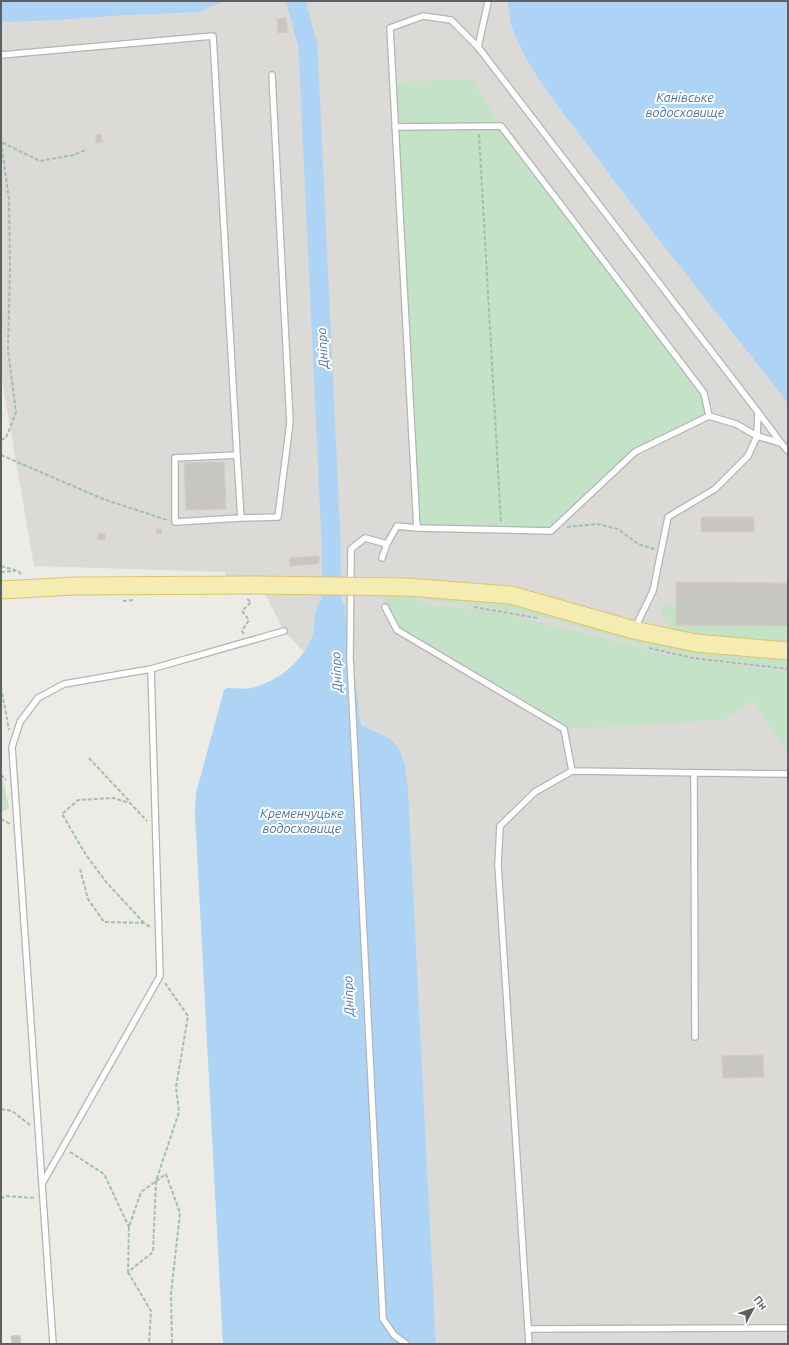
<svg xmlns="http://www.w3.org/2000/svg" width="789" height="1345" viewBox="0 0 789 1345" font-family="Ubuntu,sans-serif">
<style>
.industrial{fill:#dcdad7}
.green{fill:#c4e2c5}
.water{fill:#add3f5}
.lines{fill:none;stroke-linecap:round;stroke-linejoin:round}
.river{stroke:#add3f5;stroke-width:19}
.building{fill:#c8c6c1;stroke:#d1cdc4}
.lane-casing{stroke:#b2b4b8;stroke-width:8}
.primary-casing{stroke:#e0c26a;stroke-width:19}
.path{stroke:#9ec2a9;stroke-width:2;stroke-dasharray:4 2;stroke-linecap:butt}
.lane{stroke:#fff;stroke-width:5.5}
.primary{stroke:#f5ecb1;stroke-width:17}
.primary-bridge-casing{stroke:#e0c26a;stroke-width:19;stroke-linecap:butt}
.primary-bridge{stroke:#f5ecb1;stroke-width:17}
.labels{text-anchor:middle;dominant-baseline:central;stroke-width:4;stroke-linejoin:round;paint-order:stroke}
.water-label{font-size:13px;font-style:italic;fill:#4c75a5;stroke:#fff}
</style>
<rect width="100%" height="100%" fill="#edebe5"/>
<path class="industrial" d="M225 1H507L508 8 717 314 788 403V1344H436L408 786 403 756 382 734 365 727 360 721 358 697 348 660 345 606 316 608 312 635 305 653 284 631 266 596 255 585 225 586V572L34 566 1 375V21L60 20 112 16 199 12Z"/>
<path class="green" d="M472 79 501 126 704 393 709 416 635 452 551 531 417 528 393 82Z
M386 596 416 597 425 605 490 611 589 634 666 655 788 672V752L753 701 723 720 564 729 397 630 385 607Z
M428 597 469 598 513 605 547 611 730 654 788 660V667L742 662 690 655 647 646 543 617 483 606 431 601Z
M668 604H676V625L788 626V643L679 632C669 625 661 621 661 608Z
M1 778 3 780 9 808 1 812Z"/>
<path class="water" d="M1 1H225L199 12 112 16 60 20 5 22 1 21Z
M507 1H788V403C724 322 659 242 598 159 568 118 530 75 512 28 509 19 509 10 507 1Z
M331 597C339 597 342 599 345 606L348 660 358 697 360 721 362 725C368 729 375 731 381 734 406 747 404 763 408 786L436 1344H223L195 814 196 793 224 690 227 688C236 688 247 690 255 687 280 680 303 661 312 636 315 626 313 613 319 603 321 598 326 597 331 597Z"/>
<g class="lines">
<path class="river" d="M296 1 308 47 331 541 332 623"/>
</g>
<path class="building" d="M286 18 288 32 278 33 277 19Z
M101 134 102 142 96 143V135Z
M224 462 226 509 186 510 184 463Z
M701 517H754V532H701Z
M156 529H161L162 533 157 534Z
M98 533 105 534V540L97 539Z
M315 556 319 557 320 560 317 564 290 566 289 558Z
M676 582 788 583V626L676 625Z
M763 1055 764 1077 723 1078 722 1056Z
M20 1335 21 1344H12L11 1336Z"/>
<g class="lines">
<g class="lane-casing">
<path id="lane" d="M478 47 488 2
M1 55 213 36 237 455 241 518 175 522V458L237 455
M395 127 501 126 704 393 709 416 635 452 551 531 417 528 390 28 423 16 451 20 478 47 758 412 757 436 748 456 715 489 668 517 653 591 635 628
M758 412 781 443
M709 416 736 424 757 436 781 443 788 451
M241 518 278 517 290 422 272 75
M387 544 365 538 351 549 350 658 383 1319 394 1335 406 1344
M382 558 387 544 397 526 417 528
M385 607 397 630 564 729 572 771
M694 773 695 1037
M42 1184 160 976 151 669
M528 1329 788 1328
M53 1344 12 747 20 722 38 698 64 684 151 669 284 631
M529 1344 498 865 500 826 535 792 572 771 788 774"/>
</g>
<g class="primary-casing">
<path id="primary" d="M407 587 511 595 634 630 696 643 788 651
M1 590 75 586 255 585"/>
</g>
<path class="path" d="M479 134 501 523
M1 440 6 438 16 412 8 350 10 269 9 199 1 142 40 161 74 155 85 150
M1 455 103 499 167 520
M567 527 597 524 618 529 638 544 654 549
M1 566 18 571 22 575
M1 572 15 571
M123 601 133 600
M474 607 537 618
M244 634 242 631 249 620 242 611 251 602 247 599
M649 648 693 658 788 669
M1 687 9 730
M89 758 130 802
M1 775 6 780
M1 819 10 824
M80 869 88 899 104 922 144 923 152 928
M144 923 107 883 86 855 62 814 78 800 113 798 130 803 147 821
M165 983 188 1016 176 1087 179 1112 156 1181 153 1252 128 1272 129 1227 141 1192 166 1174 180 1213 171 1294 172 1344
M1 1109 12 1111 30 1125
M70 1152 104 1174 129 1227
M1 1199 5 1196 36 1198
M128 1272 151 1311 149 1344"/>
<use href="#lane" class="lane"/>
<use href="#primary" class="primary"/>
<g class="primary-bridge-casing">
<path id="primary-bridge" d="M255 585 407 587"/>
</g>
<use href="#primary-bridge" class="primary-bridge"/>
</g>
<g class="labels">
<g class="water-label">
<text x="685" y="97">Канівське<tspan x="685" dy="15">водосховище</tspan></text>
<text transform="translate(322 348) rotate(-93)">Дніпро</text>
<text transform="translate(336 672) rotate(-92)">Дніпро</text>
<text x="302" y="813">Кременчуцьке<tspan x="302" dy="15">водосховище</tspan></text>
<text transform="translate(348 996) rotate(-92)">Дніпро</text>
</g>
</g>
<rect width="789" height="1345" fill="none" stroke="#5c5f63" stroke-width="4"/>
<g transform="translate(753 1309) rotate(50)" stroke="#ffffff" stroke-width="3" paint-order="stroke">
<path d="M0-3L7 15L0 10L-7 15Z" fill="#5c5f63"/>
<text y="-6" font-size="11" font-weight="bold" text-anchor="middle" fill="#5c5f63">Пн</text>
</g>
</svg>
